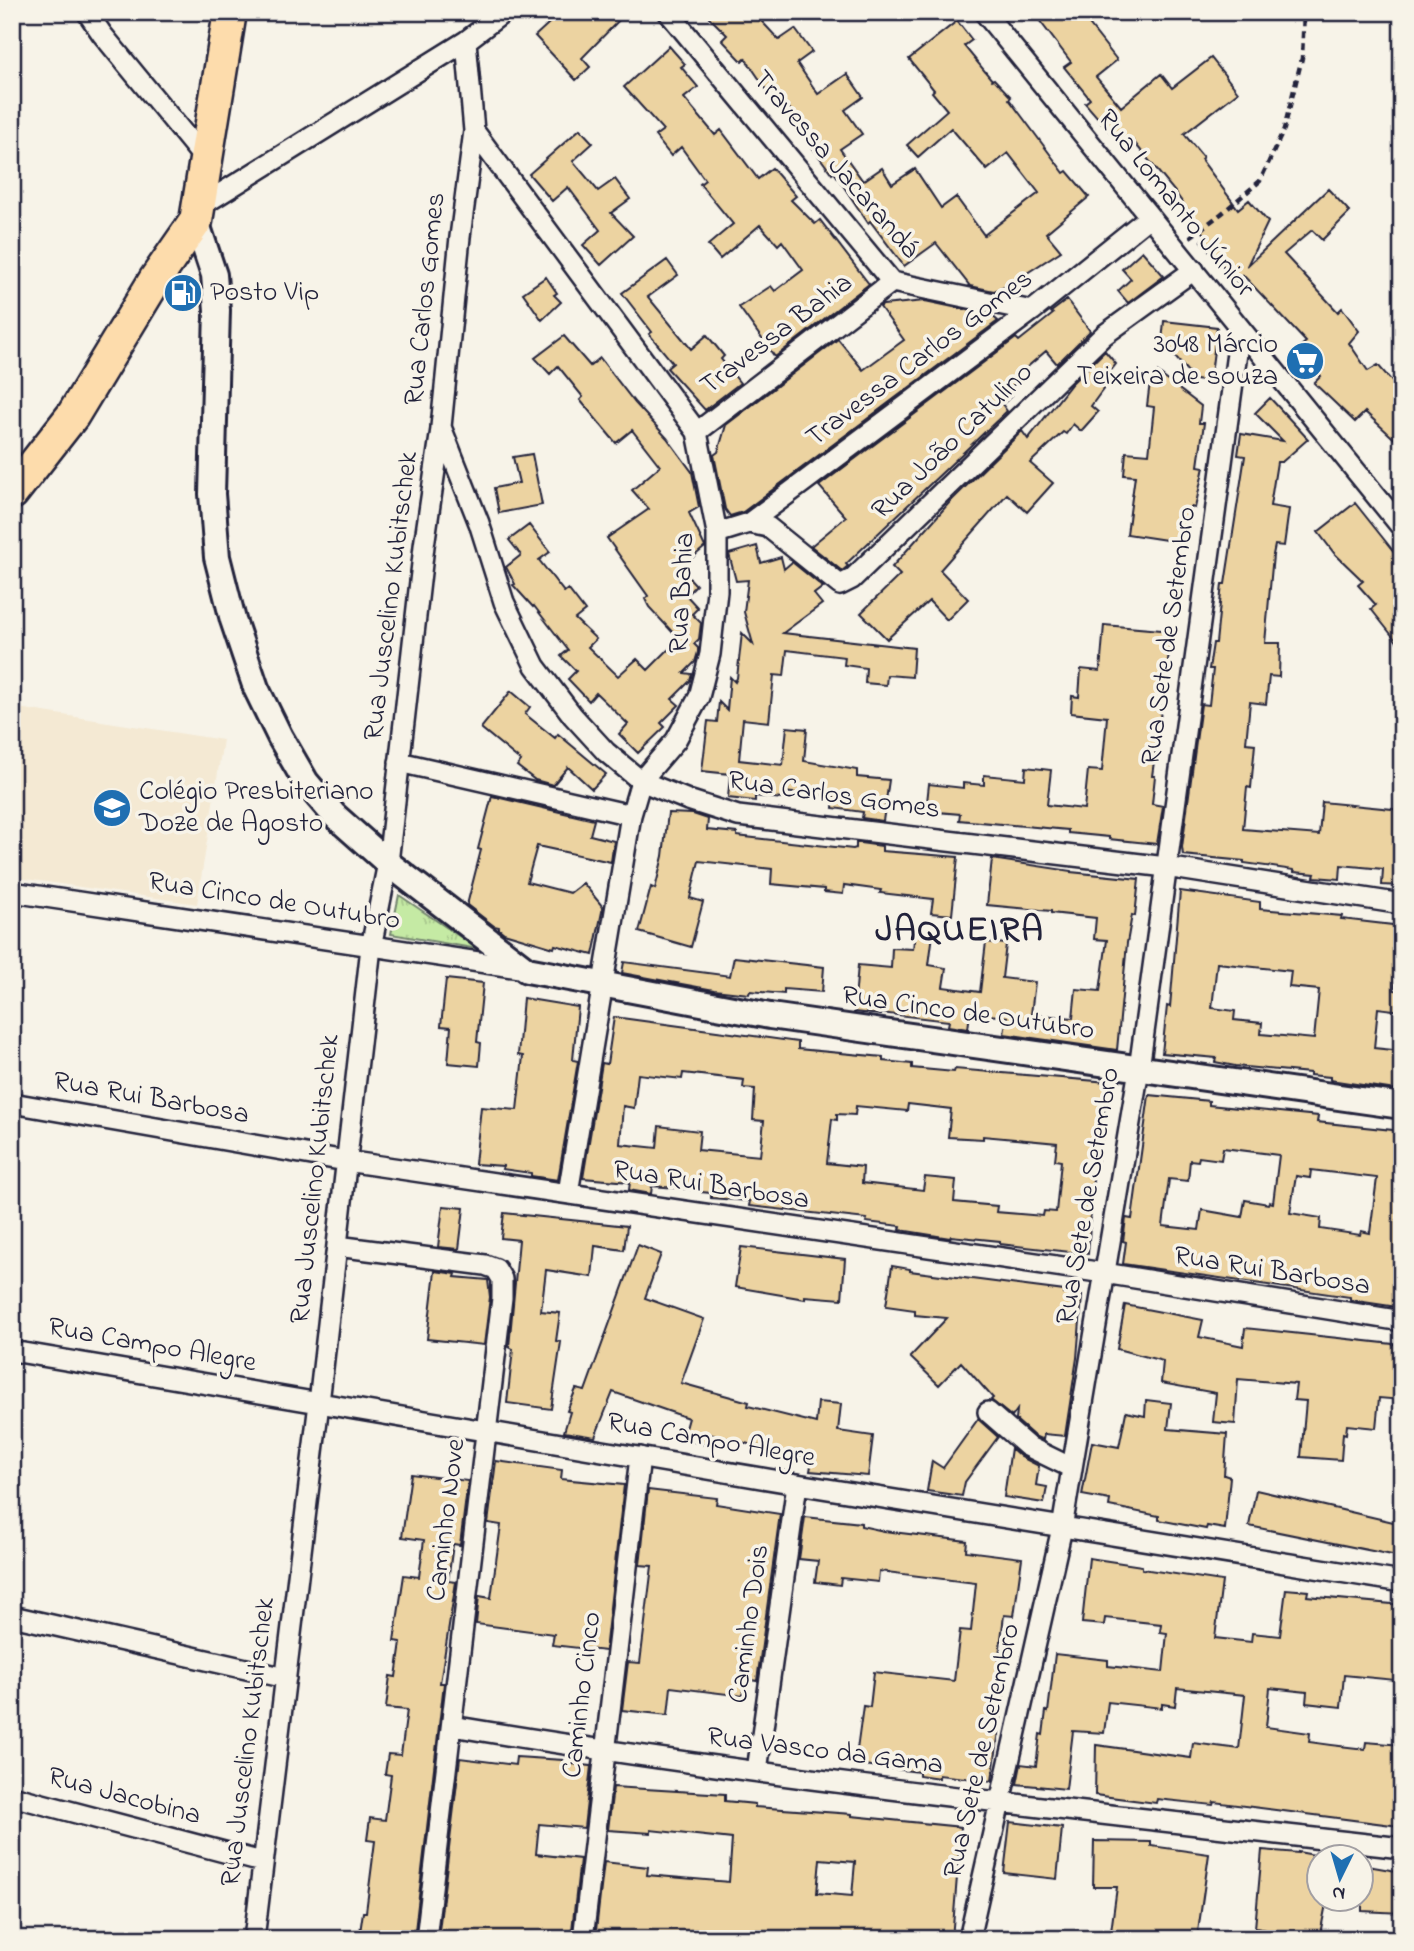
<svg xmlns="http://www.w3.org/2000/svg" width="1414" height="1951" viewBox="0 0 1414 1951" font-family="'Indie Flower',sans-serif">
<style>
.built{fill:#f4e9d3}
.park{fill:url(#park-tufts);stroke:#748670;stroke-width:2}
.building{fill:#ecd3a1;stroke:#22223b;stroke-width:2;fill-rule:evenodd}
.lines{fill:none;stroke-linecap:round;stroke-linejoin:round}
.minor-casing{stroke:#22223b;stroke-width:24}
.tertiary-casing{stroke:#22223b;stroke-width:30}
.primary-casing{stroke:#22223b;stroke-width:37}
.path{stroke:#22223b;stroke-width:4.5;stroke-dasharray:7 5;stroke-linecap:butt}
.minor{stroke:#f7f3e8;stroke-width:19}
.tertiary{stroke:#f7f3e8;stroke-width:24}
.primary{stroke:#fddcac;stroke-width:32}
.labels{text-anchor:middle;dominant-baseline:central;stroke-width:7;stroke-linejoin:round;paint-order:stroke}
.street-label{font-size:28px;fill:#22223b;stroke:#f7f3e8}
.poi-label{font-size:28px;fill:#22223b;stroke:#f7f3e8;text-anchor:start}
.district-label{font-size:35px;font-weight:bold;letter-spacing:2px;fill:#22223b;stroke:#f7f3e8}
</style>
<defs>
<pattern id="park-tufts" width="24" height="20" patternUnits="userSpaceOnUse" patternTransform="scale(1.75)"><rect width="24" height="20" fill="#c5eaa4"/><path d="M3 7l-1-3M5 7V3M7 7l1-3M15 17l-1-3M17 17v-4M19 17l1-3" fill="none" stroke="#a9c88e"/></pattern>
</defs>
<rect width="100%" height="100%" fill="#f7f3e8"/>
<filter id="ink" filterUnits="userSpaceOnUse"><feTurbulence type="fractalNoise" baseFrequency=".0143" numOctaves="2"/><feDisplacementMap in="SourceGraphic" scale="14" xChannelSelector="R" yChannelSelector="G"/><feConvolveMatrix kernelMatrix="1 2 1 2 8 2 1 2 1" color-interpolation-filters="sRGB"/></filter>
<g filter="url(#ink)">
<path class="built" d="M12 707 223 740 197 904 12 877Z"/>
<path class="park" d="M399 895 478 949 391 934Z"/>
<path class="building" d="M561 12H627L582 58 590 67 576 80 535 36Z
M704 12H753L779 40 795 29 812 52 797 63 818 94 847 74 863 97 845 110 862 134 840 149 863 181 882 168 892 184 915 169 941 208 956 197 984 235 1039 193 1008 153 987 170 951 128 918 157 907 145 947 110 932 92 934 90 909 59 957 21 972 40 964 46 992 80 994 79 1011 97 1009 99 1064 173 1067 171 1089 197 1046 233 1061 251 1007 286 994 291 970 286 936 243 904 266 870 221 868 223 834 172 832 174 810 144 813 142 789 108 782 112 745 58 742 61 722 40 727 35Z
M1033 12H1079L1117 60 1096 77 1121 107 1161 74 1172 88 1211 58 1238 92 1184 134 1203 157 1201 159 1238 209 1249 200 1268 222 1247 266 1328 189 1350 212 1322 240 1312 230 1284 254 1338 312 1342 308 1359 331 1349 343 1368 371 1378 365 1402 393V446L1365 412 1355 422 1314 383 1321 376 1301 346 1306 342 1243 275 1239 284 1201 241 1206 236 1175 192 1133 141 1124 148 1085 103 1090 99 1064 67 1071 62Z
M669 46 685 64 681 67 698 87 684 98 715 135 721 130 758 179 772 168 796 196 791 200 815 224 820 220 869 284 775 357 739 307 771 286 775 291 803 270 782 241 778 245 760 225 720 259 708 245 733 224 700 184 705 180 681 147 671 156 655 136 663 130 624 87Z
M580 129 593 143 573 161 598 191 615 179 630 199 611 213 633 236 601 265 583 245 600 230 568 187 552 201 529 174Z
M1142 251 1164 276 1128 303 1118 291 1131 279 1122 269Z
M667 260 678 275 648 297 691 349 707 335 724 356 721 359 740 383 705 410 667 368 673 363 649 334 652 332 622 293Z
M546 277 557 293 554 295 561 302 542 320 523 293Z
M1067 300 1090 331 1057 364 1046 351 1018 375 1021 379 1007 390 1012 396 1002 404 1007 411 846 564 848 566 842 571 811 546 846 517 819 486 1016 338 1019 341 1053 314 1051 312Z
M925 301 991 315 998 321 743 512 730 516 725 509 714 455 718 452 726 425 838 339 863 370 904 340 880 307 883 305Z
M1164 321 1217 327 1210 382 1195 380 1162 342Z
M564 336 590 366 600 358 635 403 667 438 692 472 699 507 689 513 705 547 680 568 696 585 686 595 698 608 692 614 701 623 699 639 694 644 698 648V652L695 662 684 673 692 674 690 681 672 699 679 705 661 723 665 727 638 753 619 734 628 724 596 693 589 701 568 679 576 671 561 656 568 650 534 606 533 607 513 585 515 584 506 567 521 555 509 540 529 525 550 552 539 560 564 592 568 589 585 611 575 619 596 639 588 647 618 676 637 659 648 670 675 643 672 640 676 636 649 607 645 599 648 596 607 538 649 509 632 490 660 466 632 430 616 443 580 400 583 397 558 366 550 374 535 358Z
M1105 351 1116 364 1106 377H1112L1091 406 1098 412 1081 431 1073 424 1066 434 1063 432 1030 463 1053 483 1027 512 1007 494 940 570 968 599 947 620 929 601 887 639 861 613 900 575 892 567 949 503 1022 431 1028 439 1072 383Z
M1158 373 1201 406 1199 423H1204L1198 466 1204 467 1195 508 1191 507 1186 543 1127 534 1135 476 1124 475 1126 452 1149 454 1154 407 1147 406 1150 382 1157 383Z
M1270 398 1308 439 1282 462H1277L1270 506 1289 509 1284 546 1275 545 1273 555 1265 643H1280L1279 677 1269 676 1266 704 1250 702 1246 743 1255 744 1251 788 1247 787 1243 829 1319 835 1322 802 1402 810 1400 886 1382 885 1383 869 1341 865 1340 879 1314 877 1315 874 1294 872V870L1244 863V861L1183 855 1182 847 1201 704 1209 705 1213 669H1209L1213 643H1216L1222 584H1225L1245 456 1238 455 1241 434 1283 441 1255 413Z
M532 454 542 505 499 513 494 488 519 483 513 457Z
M1355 503 1402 562V648L1371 609 1376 605 1358 585 1363 581 1334 553 1318 532Z
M757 546 761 563 781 557 784 569 792 562 823 587 814 594 822 604 783 633 914 648 912 677 887 675 886 685 865 683 866 668 844 665 845 657 787 650 784 676 774 675 769 722 743 719 739 760 783 765 787 727 807 729 804 761 857 770V777L889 780 883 821 862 818 863 812 833 808 834 797 783 792 782 799 755 796V801L728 798 730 774 702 771 708 721 717 722 719 702 727 710 730 677 735 682 737 678 742 633 753 644 744 612 748 580 736 581 729 554Z
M1104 625 1172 631 1152 776H1155L1152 804 1163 806 1157 844 1109 839V837L1068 833V830L959 820 960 814 926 811 929 784 963 788V783L984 785V775L1025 779 1026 767 1051 770 1047 805 1084 809 1088 770 1102 771 1107 717 1071 713 1072 696 1079 697 1081 669 1100 671Z
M511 691 530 707 525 714 555 738 558 734 606 774 592 789 568 767 553 785 535 780 517 766 521 761 481 728Z
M492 796 594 820 590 835 614 841 611 862 537 846 527 882 570 893 583 883 603 907 593 955 555 945 554 948 504 933 499 929V927L494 926 467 905 481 850 478 849Z
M668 813 693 814 708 819 707 830 737 833V836L853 849 856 848V843H860L882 846V851L958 857 952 915 931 913 933 899 880 893 881 890 844 885 843 894 824 892V889L771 884 772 869 699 861 690 898 703 902 691 947 639 932 651 887 655 889 663 856Z
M992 859 1071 871V872L1139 879 1135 916 1132 915 1127 943 1117 1050 1004 1034 1007 1017 970 1013 968 1029 948 1026 949 1021 881 1013V1015L854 1012 858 965 891 968 892 948 913 949 915 932 933 934 929 965 946 968 943 987 980 992 986 942 1006 944 1002 978 1035 982 1031 1014 1073 1018 1076 989 1100 991 1107 940 1094 939 1096 918 1051 913V911L987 905Z
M1180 891 1260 902V909L1342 916 1341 919 1401 926 1394 990 1402 991V1011L1378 1008 1374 1048 1402 1051V1091L1330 1080V1077L1310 1075V1073L1235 1066 1215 1062 1216 1058 1162 1053 1167 1006 1170 1007ZM1217 963 1291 971 1289 987 1319 990 1314 1039 1261 1034 1262 1023 1234 1020 1235 1011 1212 1008Z
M734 957 824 967 822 992 784 989V994L750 991 749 994 714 990 622 973 624 962 730 976Z
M446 979 483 983 477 1042 481 1043 479 1066 448 1063 451 1027 441 1026Z
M523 998 578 1007 573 1060 578 1061 558 1180 531 1176V1173L502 1169 503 1166 475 1164 481 1107 517 1110 523 1056 518 1055Z
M614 1017 798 1042V1049L883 1057V1061L912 1064V1068L954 1072 955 1069 1108 1082 1101 1145 1099 1144 1097 1165 1094 1164 1088 1254 1000 1244V1241L951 1236 950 1238 900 1230 901 1226 866 1222 867 1219 749 1206 750 1201 711 1198V1193L701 1192V1190L652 1186 651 1194 629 1190 630 1182 583 1178 602 1063 607 1064ZM683 1073 744 1080 743 1088 755 1089 753 1120 764 1121 760 1156 698 1150 700 1131 659 1126 657 1148 620 1144 623 1106 634 1108 638 1074 682 1079ZM908 1104 951 1109 948 1137 983 1139V1136L1057 1143 1055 1160 1061 1161 1056 1212 1044 1211 1043 1216 996 1212 997 1206 954 1202 956 1180 925 1177 923 1190 862 1183 863 1167 827 1163 832 1119 837 1120V1114L855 1115 856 1106 907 1111Z
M1149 1095 1209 1101V1105L1318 1116 1317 1122 1402 1131V1278L1397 1307 1350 1300V1297L1123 1264 1126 1242 1123 1241 1124 1234 1126 1218 1132 1219ZM1223 1148 1279 1155 1273 1203 1269 1202 1268 1204 1245 1200 1242 1217 1202 1210 1199 1230 1163 1226 1169 1179 1188 1181 1190 1160 1198 1161 1199 1157 1221 1160ZM1311 1170 1377 1178 1370 1233 1361 1231 1360 1235 1320 1229 1321 1218 1290 1213 1296 1176 1310 1178Z
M443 1206 464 1208 459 1249 438 1247Z
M504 1213 627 1226 624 1250 595 1246 592 1277 546 1270 541 1311 560 1313 556 1341 561 1342 551 1409 507 1403 513 1349 509 1347 519 1240 501 1238Z
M638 1245 661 1254 645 1298 704 1319 681 1383 749 1402 748 1406 816 1423 818 1402 841 1404 838 1431 873 1436 868 1476 810 1471 812 1460 709 1434 706 1445 682 1439 688 1418 613 1392 595 1437 564 1432 570 1412 567 1411 576 1389 585 1391Z
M741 1247 845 1259 842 1299 805 1296V1299L735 1287Z
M892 1266 910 1269V1271L1064 1291V1294L1082 1296 1077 1358 1065 1436 1044 1434 1043 1440 1034 1436 1016 1420 1017 1410 1012 1417 991 1400 993 1398 961 1362 939 1385 910 1357 947 1318 915 1315V1310L886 1306Z
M435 1271 456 1274 455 1277 488 1280 490 1297 484 1345 427 1339Z
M1125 1305 1203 1320 1199 1337 1243 1346 1245 1328 1402 1345V1400L1379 1398 1376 1428 1347 1425 1346 1434 1343 1433 1341 1460 1301 1457 1306 1401 1294 1400 1296 1384 1238 1379 1235 1424 1213 1422 1216 1393 1161 1383 1163 1361 1117 1349Z
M1146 1400 1171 1403 1168 1429 1227 1434 1224 1475 1230 1477 1225 1529 1207 1526 1206 1529 1159 1520V1516L1109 1506 1110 1500 1082 1495 1092 1442 1119 1447 1126 1412 1145 1416Z
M978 1419 998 1437 965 1482 962 1496 927 1491 932 1461 943 1468Z
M1011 1448 1021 1457 1039 1466 1036 1485 1047 1487 1044 1503 1004 1497Z
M496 1461 562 1470 561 1479 624 1485 605 1651 552 1645 554 1634 476 1624 479 1596 491 1598 501 1525 488 1523Z
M411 1474 468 1481 460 1545 453 1544 448 1581 456 1582 440 1683H444L414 1939H359L363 1912H366L375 1841 367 1840 370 1818 385 1820 391 1775 385 1774 388 1754 401 1755 407 1710 386 1708 390 1676 396 1677 401 1642 394 1641 404 1575 419 1577 424 1540 402 1537Z
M648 1490 717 1498 716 1504 780 1514 757 1681 745 1679 743 1696 671 1687 668 1715 622 1710 628 1662 640 1663 652 1566 640 1565Z
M1256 1490 1402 1524V1557L1249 1526Z
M805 1517 861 1523V1526L884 1531 967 1541 966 1551 1022 1558 1014 1616 1004 1615 995 1687 1005 1688 992 1781 939 1775V1778L919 1775V1772L855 1764 863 1706 870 1707 874 1672 954 1681 960 1630 971 1631 976 1583 879 1571 878 1582 841 1578 840 1585 815 1582 818 1561 799 1559Z
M1089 1558 1142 1566V1569L1222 1581 1215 1638 1251 1642 1252 1633 1280 1636 1286 1589 1308 1591 1307 1596 1402 1605 1395 1680 1344 1675 1341 1707 1306 1703 1307 1692 1270 1688 1266 1727 1310 1733 1309 1742 1331 1745 1365 1749 1366 1742 1402 1745 1400 1826 1214 1802 1213 1805 1157 1799 1156 1803 1095 1795 1096 1745 1191 1758 1193 1743 1239 1749 1245 1695 1177 1688 1175 1706 1162 1704V1708L1108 1702 1104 1733 1073 1731 1066 1789 1017 1784 1021 1764 1036 1766 1040 1734 1043 1735 1046 1711 1048 1712 1055 1654 1108 1660V1666L1163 1672 1167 1633 1160 1632 1161 1624 1105 1618 1104 1625 1082 1623Z
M516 1757 563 1760V1763L591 1766 584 1828 539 1824 536 1854 580 1859 571 1939H521L484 1934 483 1939H438L460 1758 515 1765Z
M613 1787 725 1794V1801L755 1804V1807L852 1814V1816L961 1827 952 1939 874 1932V1939H595L604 1862 648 1867 647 1875 729 1882 732 1839 651 1830V1833L608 1830ZM820 1859 855 1862 852 1896 817 1893Z
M1010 1822 1062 1828 1057 1879 1004 1873Z
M1094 1841 1151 1842V1846L1209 1854 1197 1939H1110L1117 1887H1093Z
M1262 1850 1298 1853V1852L1320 1856V1899H1327L1319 1939 1255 1928Z
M1362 1865 1402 1872V1913L1362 1911Z"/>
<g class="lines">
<g class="minor-casing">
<path id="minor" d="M87 12 102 34 207 162
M668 12 892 282 1032 311
M984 12 1402 528
M466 41 474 131 460 237 441 427 479 523 504 602 535 666 573 716 606 752 641 781 688 800 738 816 1166 867 1402 904
M474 131 697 432 717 533V591L710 654 699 697 676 740 641 781 631 815 568 1193
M199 207 466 41 504 12
M697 432 892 282
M749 523 768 527 840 585 852 579 1104 335 1194 270
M717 533 749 523 1032 311 1149 217
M399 762 631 815
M12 892 526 969
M12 1103 346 1161 1104 1273 1402 1321
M337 1246 485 1265 496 1269 502 1279V1298L426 1939
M12 1351 797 1484 1402 1582
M988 1412 1027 1446 1072 1468
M12 1616 286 1678
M452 1726C767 1779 1085 1812 1402 1848
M757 1771 797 1484
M12 1796 262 1862
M254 1939 319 1403 371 947 388 863 424 546 441 429
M583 1939 640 1457
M969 1939 1062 1528 1139 1069 1240 331"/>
</g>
<g class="tertiary-casing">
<path id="tertiary" d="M196 221 214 275 217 310 212 494 217 557 233 620 256 688 280 737 306 782 334 815 388 863 527 970 770 1016 1402 1106"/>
</g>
<g class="primary-casing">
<path id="primary" d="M12 493 73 415 155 280 196 221 230 12"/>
</g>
<path class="path" d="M1190 237 1221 214 1260 181 1284 129 1302 58 1304 12"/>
<use href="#minor" class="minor"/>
<use href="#tertiary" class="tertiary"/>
<use href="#primary" class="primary"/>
</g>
</g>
<defs>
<g id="fuel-disc" transform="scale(2.0125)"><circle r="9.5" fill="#1f6fb2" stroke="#f7f3e8"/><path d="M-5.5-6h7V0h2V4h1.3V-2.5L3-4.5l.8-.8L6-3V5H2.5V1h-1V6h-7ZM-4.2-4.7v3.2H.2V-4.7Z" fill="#fff"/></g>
<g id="supermarket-disc" transform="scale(2.0125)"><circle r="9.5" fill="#1f6fb2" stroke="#f7f3e8"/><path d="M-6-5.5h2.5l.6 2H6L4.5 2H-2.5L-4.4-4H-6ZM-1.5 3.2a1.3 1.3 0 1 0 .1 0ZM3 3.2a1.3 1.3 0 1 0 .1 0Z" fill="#fff"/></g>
<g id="school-disc" transform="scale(2.0125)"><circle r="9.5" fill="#1f6fb2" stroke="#f7f3e8"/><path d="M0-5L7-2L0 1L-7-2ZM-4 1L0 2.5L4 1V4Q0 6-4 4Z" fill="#fff"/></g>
</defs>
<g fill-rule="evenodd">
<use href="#fuel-disc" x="183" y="293"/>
<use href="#supermarket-disc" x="1305" y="361"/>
<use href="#school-disc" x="112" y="808"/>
</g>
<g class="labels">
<g class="street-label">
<text transform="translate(835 165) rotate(49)">Travessa Jacarandá</text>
<text transform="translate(1175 204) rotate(51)">Rua Lomanto Júnior</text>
<text transform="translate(426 299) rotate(-84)">Rua Carlos Gomes</text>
<text transform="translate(777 335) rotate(-37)">Travessa Bahia</text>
<text transform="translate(920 359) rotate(-37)">Travessa Carlos Gomes</text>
<text transform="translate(953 442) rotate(-44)">Rua João Catulino</text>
<text transform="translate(683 593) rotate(-87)">Rua Bahia</text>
<text transform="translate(392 596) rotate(-83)">Rua Juscelino Kubitschek</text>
<text transform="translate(1170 636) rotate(-82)">Rua Sete de Setembro</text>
<text transform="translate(834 796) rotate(8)">Rua Carlos Gomes</text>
<text transform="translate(274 902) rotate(9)">Rua Cinco de Outubro</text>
<text transform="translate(968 1014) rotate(8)">Rua Cinco de Outubro</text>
<text transform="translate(151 1099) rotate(10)">Rua Rui Barbosa</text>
<text transform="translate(316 1179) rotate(-84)">Rua Juscelino Kubitschek</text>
<text transform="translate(711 1186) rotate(9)">Rua Rui Barbosa</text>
<text transform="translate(1089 1196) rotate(-80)">Rua Sete de Setembro</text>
<text transform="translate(1272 1272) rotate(9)">Rua Rui Barbosa</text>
<text transform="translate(152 1346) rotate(10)">Rua Campo Alegre</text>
<text transform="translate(711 1441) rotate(10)">Rua Campo Alegre</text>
<text transform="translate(447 1520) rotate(-83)">Caminho Nove</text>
<text transform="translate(750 1624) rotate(-82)">Caminho Dois</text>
<text transform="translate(583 1695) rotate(-83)">Caminho Cinco</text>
<text transform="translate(249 1742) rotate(-83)">Rua Juscelino Kubitschek</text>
<text transform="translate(983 1751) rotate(-77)">Rua Sete de Setembro</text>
<text transform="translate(825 1752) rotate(7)">Rua Vasco da Gama</text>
<text transform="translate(124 1797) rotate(15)">Rua Jacobina</text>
</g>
<g class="poi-label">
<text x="210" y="293">Posto Vip</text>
<text x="1278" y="345" text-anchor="end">3048 Márcio<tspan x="1278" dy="32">Teixeira de souza</tspan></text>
<text x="139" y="792">Colégio Presbiteriano<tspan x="139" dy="32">Doze de Agosto</tspan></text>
</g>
<g class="district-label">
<text x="960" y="931">JAQUEIRA</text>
</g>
</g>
<rect width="1414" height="1951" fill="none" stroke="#f7f3e8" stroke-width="42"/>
<rect x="21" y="21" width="1372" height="1909" fill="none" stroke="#22223b" stroke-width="2.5" filter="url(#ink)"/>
<g transform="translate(1340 1878) rotate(185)"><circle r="33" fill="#f7f3e8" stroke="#a29fa3" stroke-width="2"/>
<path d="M0-5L12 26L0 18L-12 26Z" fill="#1f6fb2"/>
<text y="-10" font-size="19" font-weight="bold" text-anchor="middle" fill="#22223b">N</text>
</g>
</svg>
